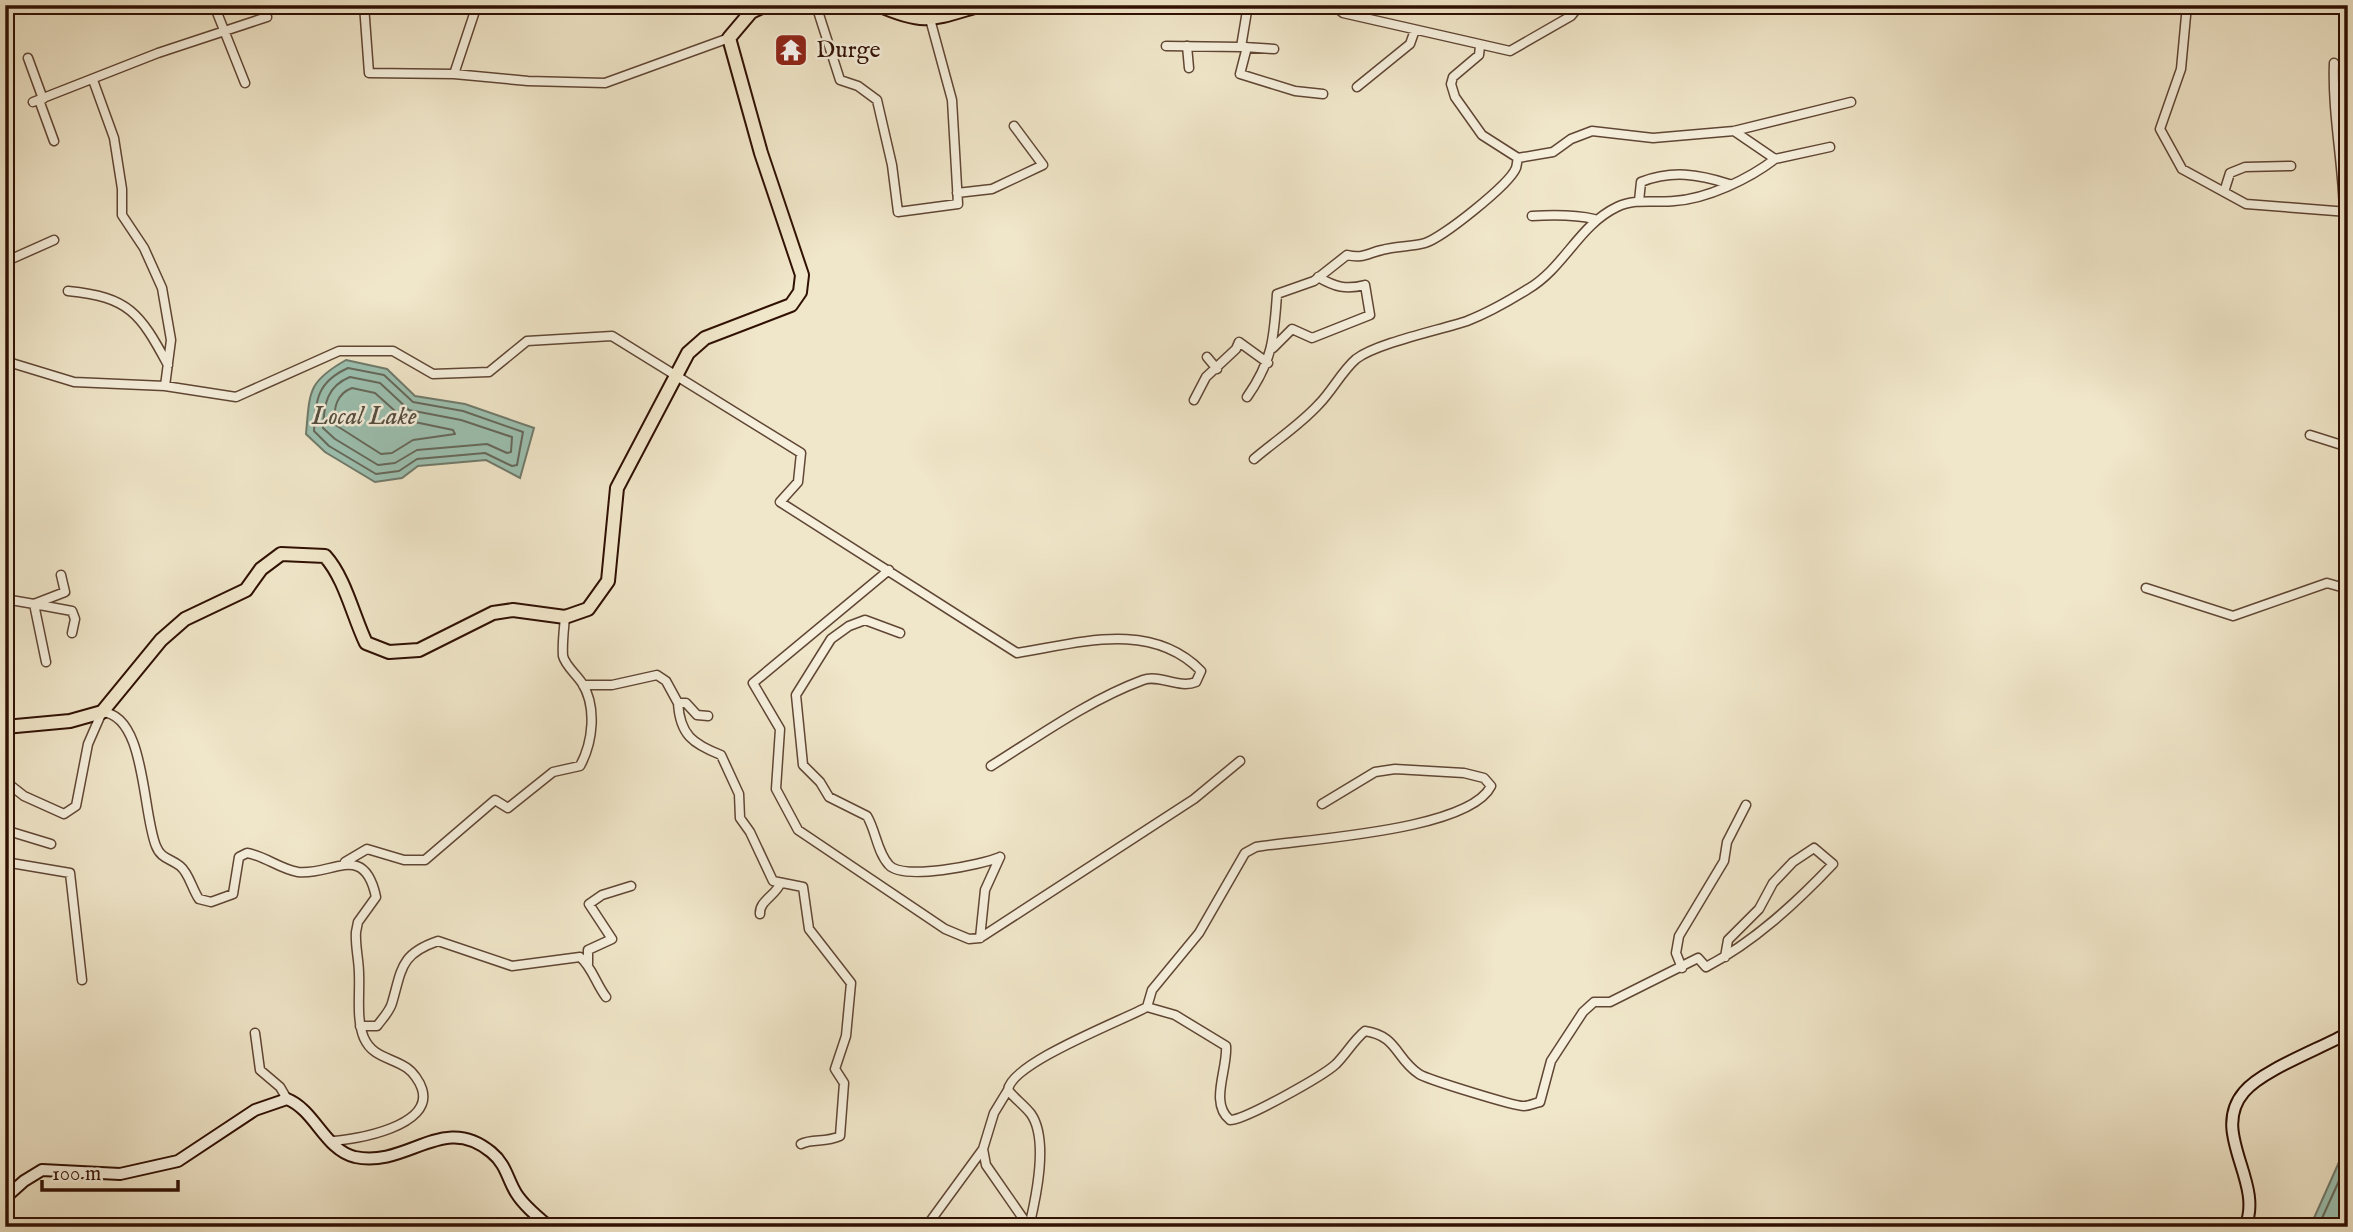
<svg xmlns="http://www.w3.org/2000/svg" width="2353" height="1232" viewBox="0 0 2353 1232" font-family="'IM FELL English',serif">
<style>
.water{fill:#9bc0b0;stroke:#707a6b;stroke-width:2}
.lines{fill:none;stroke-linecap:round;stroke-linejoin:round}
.shore{stroke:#66685a;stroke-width:2}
.street-casing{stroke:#604634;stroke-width:11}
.secondary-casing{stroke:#301003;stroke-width:14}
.primary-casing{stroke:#301003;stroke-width:16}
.street{stroke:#f5efdc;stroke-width:8}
.secondary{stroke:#f5efdc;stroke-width:10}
.primary{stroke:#f0e6c9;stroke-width:12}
.labels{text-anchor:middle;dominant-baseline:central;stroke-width:5;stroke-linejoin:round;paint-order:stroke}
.poi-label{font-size:24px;fill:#301003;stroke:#f5efdc;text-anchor:start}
.water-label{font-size:26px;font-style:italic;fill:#554e40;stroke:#f5efdc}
</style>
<rect width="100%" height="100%" fill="#f0e6c9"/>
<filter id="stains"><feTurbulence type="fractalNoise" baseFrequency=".00286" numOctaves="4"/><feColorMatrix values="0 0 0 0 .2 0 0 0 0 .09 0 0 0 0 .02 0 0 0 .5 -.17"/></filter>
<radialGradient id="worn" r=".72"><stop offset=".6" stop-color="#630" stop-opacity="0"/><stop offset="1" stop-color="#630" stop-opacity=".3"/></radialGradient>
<path class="water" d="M346 360 387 369 415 396 465 404 534 428 520 478 486 460 418 466 402 478 375 482 325 452 306 434C310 392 307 382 346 360Z
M2348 1142V1227H2310Z"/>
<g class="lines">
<path class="shore" d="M348 368 384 375 413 402 463 411 523 432 517 465 512 466 485 453 417 459 399 471 376 474 329 446 314 431C316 399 317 382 348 368Z
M350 377 380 383 409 410 461 420 512 437 511 452 507 453 487 444 417 450 395 463 378 465 335 439 323 428C324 404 327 386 350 377Z
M352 388 375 393 405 420 453 430 455 434 413 440 392 453 381 454 334 424C334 408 336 394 352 388Z
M2318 1227 2348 1161"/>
<g class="street-casing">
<path id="street" d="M214 5 245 83
M364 5 369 73 454 74 528 81 605 83 729 38
M816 5 840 80 858 86 877 100 892 165 898 212 958 204 952 100 930 19
M1333 5 1343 13 1510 51 1571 16 1580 5
M2187 5 2181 69 2160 129 2182 169 2246 204 2348 212
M1166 46 1241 47 1248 5
M1187 46 1189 68
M1480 46 1479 55 1453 77 1451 84 1455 97 1482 135 1518 158 1553 152 1571 139 1592 131 1653 138 1734 131 1851 102
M1244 47 1274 49
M1247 47 1240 74 1295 91 1323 94
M28 58 43 99
M2334 63C2332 113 2343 162 2344 212
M454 74 477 5
M93 80 114 138 122 189V215L144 248 162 288 171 340 165 386
M1357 87 1410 44 1415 30
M39 100 54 141
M33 102 158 53 267 17
M1775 159 1830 147
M2224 192 2230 173 2245 167 2291 166
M957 193 992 189 1043 165 1014 126
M1639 201 1641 182C1672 170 1698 174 1729 184
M1532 216C1550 215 1577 215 1594 219
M5 254 9 260 54 240
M68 291C129 297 140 313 168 365
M1273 348 1292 329 1312 338 1370 315 1365 285C1346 290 1335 287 1318 277
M1207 357 1217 369
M5 361 74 382 165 386 236 397 339 351H393L433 374 489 372 527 341 612 336 801 453 798 482 780 502 1017 653C1079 643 1151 620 1201 671L1196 682C1179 689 1159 674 1143 680 1089 700 1039 736 991 766
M1247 397C1273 360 1274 337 1277 294L1314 281 1347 255C1363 259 1368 253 1382 250 1396 246 1411 247 1425 243 1442 238 1509 185 1516 168 1517 165 1517 161 1518 158
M1194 400 1206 377 1236 349 1239 342 1268 363
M2310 435 2348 447
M1254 459C1275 441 1300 425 1319 404 1332 391 1342 371 1356 359 1377 343 1440 330 1467 321 1485 314 1512 299 1528 289 1564 268 1579 225 1617 207 1635 198 1655 203 1674 201 1707 199 1749 179 1775 159L1734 131
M889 570 753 683 780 729 776 789 798 830 945 929 969 939 980 938 1194 799 1240 761
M61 575 65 592 34 604 72 611 75 619 72 633
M2146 588 2233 616 2327 583 2348 589
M5 599 34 604 46 662
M900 633 865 620 849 626 831 639 796 695 803 765 820 782 829 797 867 816C876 831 877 852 889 865 903 881 981 865 1000 857
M583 685H612L657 675 666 681 678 703H686L697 715 708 716
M678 703C680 735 693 744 721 755L739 794 740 818 750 832 773 881 803 887 809 929 851 983 846 1036 835 1069 844 1083 840 1136C825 1143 813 1138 801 1144
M5 781 24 796 64 814 76 806 88 744 102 712C146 715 142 812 156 846 161 859 170 858 180 866 189 873 192 889 199 899L211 902 233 894 239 857 247 853C265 856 280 869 298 872 332 876 364 841 376 897L358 922 356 932C355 946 359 960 359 974 360 995 356 1019 364 1038 373 1058 391 1057 407 1068 413 1072 420 1082 422 1089 434 1126 356 1140 331 1141
M5 830 51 844
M5 862 70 873 82 980
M345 862 367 849 404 860H425L495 800 508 808 553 772 580 766C593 742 597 707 582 683 576 674 565 665 563 656 562 644 564 629 565 617
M760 914C759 901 775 896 780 884
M980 938 985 890 1000 857
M588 964V950L612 939 589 904 602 895 631 886
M1682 968 1676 953 1679 936 1724 861 1727 842 1746 805
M1147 1007 1152 990 1199 933 1245 853 1256 847C1305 839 1469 831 1491 786L1484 778 1464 773 1395 769 1375 772 1322 804
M360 1026H377C382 1019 390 1011 392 1003 402 969 400 954 438 941L512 966 580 957C592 967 596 984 606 997
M255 1033 260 1070 280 1087 287 1099
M1008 1090 994 1113 983 1149 986 1165 1029 1227
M926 1227 983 1149
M1029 1227C1036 1198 1049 1140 1031 1114 1024 1105 1015 1099 1008 1090 1011 1063 1121 1021 1147 1007L1175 1015 1226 1046C1228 1069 1209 1103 1230 1120 1245 1120 1323 1076 1336 1064 1347 1053 1353 1041 1365 1031 1398 1036 1395 1058 1419 1074 1426 1079 1517 1107 1524 1106 1529 1106 1535 1103 1540 1102L1551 1061 1583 1012 1594 1002H1610L1698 958 1706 967C1754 942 1796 903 1833 864L1814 848 1793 862 1773 883 1759 909 1728 940 1725 957"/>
</g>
<g class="secondary-casing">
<path id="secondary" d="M5 1198 24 1181 42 1170 120 1174 178 1161 255 1110 287 1099C315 1110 325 1150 355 1157 408 1168 443 1112 491 1152 506 1164 507 1178 516 1193 524 1206 538 1217 550 1227
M2245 1227C2265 1182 2209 1133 2244 1092 2262 1070 2322 1048 2348 1033"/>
</g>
<g class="primary-casing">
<path id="primary" d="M878 5C926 26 933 19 981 5
M5 727 70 721 102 712 161 640 185 619 246 590 261 569 281 554 325 556C345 578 353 616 366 643L389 652 419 650 493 613 513 610 565 617 588 609 608 581 617 488 688 353 705 338 791 305 800 292 802 275 761 153 729 38 751 12 766 5"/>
</g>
<use href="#street" class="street"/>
<use href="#secondary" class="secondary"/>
<use href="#primary" class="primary"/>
</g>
<defs>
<g id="temple-square" transform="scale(1.75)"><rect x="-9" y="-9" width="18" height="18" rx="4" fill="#8f2418" stroke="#f5efdc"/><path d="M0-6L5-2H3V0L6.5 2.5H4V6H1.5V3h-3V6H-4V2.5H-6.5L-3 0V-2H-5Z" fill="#fff"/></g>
</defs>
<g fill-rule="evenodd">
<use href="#temple-square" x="791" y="50"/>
</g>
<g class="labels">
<g class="poi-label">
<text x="816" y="50">Durge</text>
</g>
<g class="water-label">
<text x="364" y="416">Local Lake</text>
</g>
</g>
<rect width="2353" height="1232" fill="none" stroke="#f0e6c9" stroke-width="28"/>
<rect x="7" y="7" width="2339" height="1218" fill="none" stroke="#301003" stroke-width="3.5"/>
<rect x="14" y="14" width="2325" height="1204" fill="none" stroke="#301003" stroke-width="2"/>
<path d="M42 1180v10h136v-10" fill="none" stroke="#301003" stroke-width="3.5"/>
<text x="52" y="1180" font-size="21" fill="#301003" stroke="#f5efdc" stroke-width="5" paint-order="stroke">100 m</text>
<rect width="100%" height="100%" filter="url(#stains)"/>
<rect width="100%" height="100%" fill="url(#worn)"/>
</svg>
